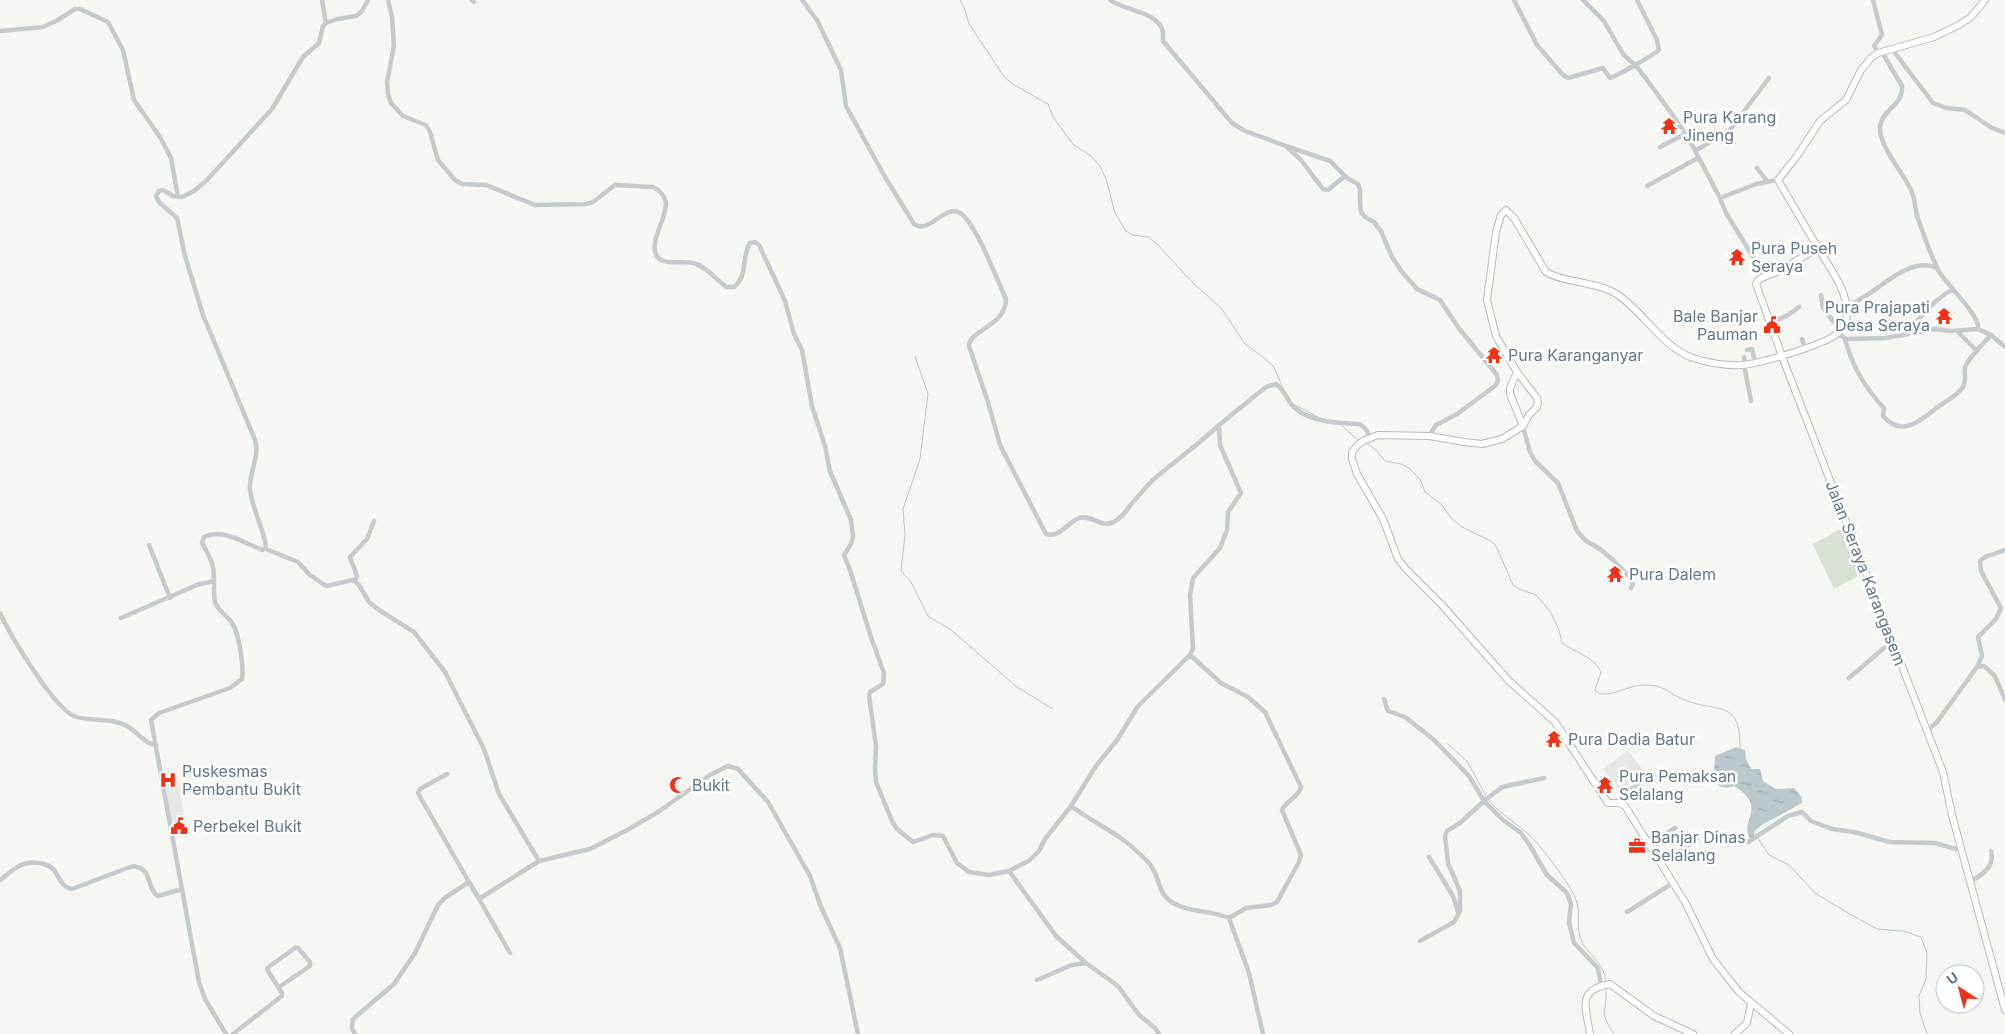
<svg xmlns="http://www.w3.org/2000/svg" width="2005" height="1034" viewBox="0 0 2005 1034" font-family="Inter,sans-serif">
<style>
.built{fill:#e7e7e6}
.pitch{fill:#d8dfd3}
.water{fill:url(#water-ripples)}
.lines{fill:none;stroke-linecap:round;stroke-linejoin:round}
.stream{stroke:#b9c9cb;stroke-width:1}
.secondary-casing{stroke:#b5bcbf;stroke-width:8}
.street{stroke:#c5cacc;stroke-width:4.5}
.secondary{stroke:#fff;stroke-width:6}
.labels{text-anchor:middle;dominant-baseline:central;stroke-width:5;stroke-linejoin:round;paint-order:stroke}
.poi-label{font-size:16px;fill:#627a86;stroke:#fff;text-anchor:start}
.street-label{font-size:16px;fill:#627a86;stroke:#fff}
</style>
<defs>
<pattern id="water-ripples" width="26" height="14" patternUnits="userSpaceOnUse" patternTransform="scale(1.25)"><rect width="26" height="14" fill="#b9c9cb"/><path d="M2 4q2-2 4 0t4 0M15 11q2-2 4 0t4 0" fill="none" stroke="#9aa8aa"/></pattern>
</defs>
<rect width="100%" height="100%" fill="#f6f6f2"/>
<path class="built" d="M1628 750 1644 771 1620 791 1603 769Z
M179 783 184 820 171 822 165 785Z"/>
<path class="pitch" d="M1843 528 1862 574 1834 589 1813 544Z"/>
<path class="water" d="M1736 747 1745 750 1746 759 1751 769H1760L1763 781 1776 789 1794 788 1801 796 1802 803 1760 826 1754 832 1755 837 1751 840C1737 821 1770 808 1734 786L1726 788 1719 786 1714 772 1715 756Z"/>
<g class="lines">
<path class="stream" d="M960 0 965 10 969 24 1005 78 1016 86 1048 104 1053 117 1073 144 1091 156 1100 166 1106 179 1115 213 1126 231 1133 235 1148 237 1158 245 1193 283 1221 308 1245 344 1263 357 1274 367 1282 386
M915 356 928 394 920 459 903 509 905 535 901 571 911 582 928 616 951 630 1017 687 1053 709
M1295 405 1318 417
M1341 425 1358 440
M1367 443 1376 450 1385 461 1401 464 1409 468 1420 479 1425 492 1442 505 1450 517 1462 527 1491 541 1496 546 1513 585 1519 589 1536 595 1550 611 1559 630 1562 643C1575 653 1594 656 1601 672L1595 690 1600 694C1617 695 1629 685 1644 685 1665 685 1666 692 1683 699 1715 714 1741 696 1740 749
M1448 744 1467 761 1486 796
M1488 799C1497 812 1513 821 1526 832 1539 843 1573 887 1577 903 1580 913 1577 927 1580 937 1586 955 1605 962 1606 982
M1757 837 1769 855 1789 865 1815 893 1848 913 1877 929 1903 931 1921 937 1927 953 1926 979 1919 996 1920 1013 1927 1034
M1606 988C1608 1013 1597 1009 1614 1034"/>
<g class="secondary-casing">
<path id="secondary" d="M1985 0 1971 17 1959 25 1934 37 1878 53 1871 58 1861 70 1846 100 1820 121 1797 156 1778 180 1818 248 1777 272 1759 279 1756 284 1783 359 1943 772 1952 815 2005 1010
M1517 372 1537 398 1538 403 1537 407 1529 415 1523 426
M1590 1034C1586 1008 1576 990 1610 984L1654 1016 1693 1034
M1735 1034 1747 1023 1751 1003
M1789 1034 1739 992 1713 959 1685 902 1625 806 1619 803H1608L1555 722 1509 681 1442 605 1406 569 1398 559 1383 519 1357 474 1352 459V452L1358 445 1363 441 1378 435 1429 436 1464 442 1482 444 1502 439 1523 426 1510 394V388L1517 372 1496 336 1487 300 1496 232 1501 215 1506 210 1514 218 1546 272C1564 283 1594 281 1615 293 1644 311 1660 346 1693 358 1709 363 1725 366 1741 365 1759 364 1827 344 1838 333 1843 328 1847 320 1847 313 1847 289 1829 267 1818 248"/>
</g>
<path class="street" d="M322 0 326 23
M388 0 392 17 394 46 387 82 388 94 391 103 403 116 426 125 430 132 438 160 455 180 462 184 486 185 535 205 586 204 593 202 615 185 653 187C660 190 664 195 666 202 666 217 657 229 655 243 651 272 684 258 696 264 708 268 716 280 727 287H734C748 276 741 258 750 243L755 242 759 245 785 301 794 334 802 350 812 406 825 446 830 471 851 520 853 537 851 544 844 555 850 570 871 637 884 673 883 684 870 692 869 696 876 746 875 770 876 782 892 821 897 829 913 842 933 835 943 836 957 863 969 872 989 875 1009 871 1030 860 1039 851 1045 839 1071 806 1096 766 1117 740 1138 706 1190 655 1193 648 1190 595 1193 578 1220 548 1227 530 1228 512 1241 493 1220 445 1219 425 1266 387 1276 384C1284 389 1286 398 1292 405 1306 422 1339 423 1359 424L1365 428 1370 437
M472 0 474 2
M802 0 817 20 841 70 846 106 885 177 914 224C929 235 944 204 960 213 976 223 997 280 1006 299 1006 326 969 330 969 346L988 402 1000 445 1046 534C1060 538 1067 523 1079 518 1091 514 1099 527 1111 523 1121 520 1127 509 1133 502 1140 495 1146 486 1154 479 1175 461 1198 445 1219 425
M1110 0C1124 11 1160 11 1163 33 1163 36 1163 38 1163 41L1232 123 1245 131 1286 146 1301 160 1323 189 1328 190 1345 176
M1514 0 1537 45 1563 75 1568 78 1603 68 1610 78C1617 76 1655 54 1659 50L1657 40 1637 0
M1583 0 1604 21 1623 54 1638 68 1672 114 1691 143 1720 198 1726 213 1765 276
M1873 0 1882 35 1874 46 1878 53
M0 31 43 27 58 20 75 9H80L108 22 123 50 134 100 160 137 171 158 178 197
M1892 49 1933 103 1946 108 1965 110 1992 128 2005 133
M1882 52 1902 86C1904 106 1880 110 1880 128 1880 148 1903 172 1911 190 1915 198 1915 207 1917 216 1923 233 1930 253 1938 270 1945 283 1981 316 1978 329
M1286 146 1330 161 1347 178 1358 184 1360 190V203L1361 212 1365 217 1374 222 1381 231 1392 257 1402 272 1417 289 1440 300 1458 327 1497 375 1498 381 1495 386 1457 414 1436 425 1429 436
M1660 147 1685 134
M1695 151 1730 130 1769 78
M1757 168 1767 181
M1647 186 1698 158
M1720 198 1756 184 1778 180
M1821 295 1823 308 1840 330
M1846 306C1874 298 1906 254 1937 268
M1771 323 1788 315 1799 307
M1957 331 1977 351
M1837 334 1847 339 1886 338 1935 329 1951 331 1978 329 1991 335 2005 347
M1903 335C1918 322 1936 296 1953 290
M1802 339 1805 348
M1845 339C1852 366 1865 388 1884 408L1883 416C1903 439 1922 419 1939 406 1948 400 1957 396 1963 387 1967 379 1964 376 1965 368 1967 359 1985 342 1991 335
M1747 350 1752 349 1755 363
M1744 357 1745 365
M1744 365 1751 401
M1523 426 1530 452 1535 461 1558 483 1577 531 1586 541 1600 549 1613 560 1631 578 1633 584 1631 588
M149 545 170 598
M266 549 298 562 310 575 326 586 353 580 359 585 369 602 379 610 414 632 445 672 484 749 499 794 539 861
M355 581 357 576 350 557 367 539 374 521
M0 613C10 635 54 708 74 716 91 722 111 717 127 726 138 732 143 743 156 745
M121 618 197 585 214 581
M1190 655 1221 683 1248 697 1265 712 1301 787C1299 797 1286 801 1282 810L1301 855 1299 862 1277 902 1271 905 1246 908 1229 918
M1977 667 1982 656 1978 637 1996 619 2001 608 1981 571 1980 561 1985 557 2005 550
M1849 678 1884 648 1893 644
M1384 699 1388 711 1405 717 1433 739 1469 776 1484 801 1503 820 1521 833 1529 844 1547 875 1567 893 1571 904 1569 922 1574 943 1598 968 1601 986
M1927 731 1937 722 1977 667 1984 666 1995 676 2005 700
M447 774 420 789 418 793 469 882
M1619 803 1625 794 1638 784
M1071 806C1087 818 1105 827 1122 839 1131 845 1140 854 1148 862 1160 873 1156 893 1173 903 1190 913 1211 910 1229 918L1249 973 1263 1034
M1748 842 1788 816 1802 812 1811 821 1832 829 1854 832 1890 842 1935 843 1963 851
M1649 845 1675 828
M1429 857 1453 896 1458 912
M1661 864 1697 839
M1009 871 1056 936 1086 963 1118 986 1139 1015 1155 1028 1159 1034
M0 880C13 870 22 860 39 863 45 864 50 865 54 870 60 878 61 887 72 889L133 866C154 869 145 887 158 896L182 889
M1971 881C1983 875 1995 865 1991 851
M479 899 510 953
M1627 912 1673 883
M1420 941 1454 922 1460 911V891L1448 863 1445 836 1447 831 1460 823 1484 801 1502 787 1544 778
M1037 980 1072 965 1086 963
M226 1034 205 999 199 982 151 720 159 713 230 688 242 679C244 668 239 632 232 623 227 615 218 611 215 602 213 591 215 579 213 567 211 558 206 551 202 543L204 537C222 527 245 544 263 550L266 546C263 527 252 509 250 489 249 471 260 458 255 440L203 315 185 256 177 218 159 202 156 196 159 191 163 190 173 196 182 197 194 191 207 180 272 109 303 57 319 43 323 26 326 23 337 19 356 16 362 11 368 0
M233 1034 282 996V993L268 971 267 968 295 948H298L310 962V966L279 987
M355 1034 352 1028 353 1019 394 984 415 953 438 905 446 897 469 882 479 899 539 861 590 849 629 829 658 812 710 775 728 766 738 769 768 802 810 876 821 907 840 948 858 1034"/>
<use href="#secondary" class="secondary"/>
</g>
<defs>
<g id="temple-bare" transform="scale(1.35)"><path d="M0-6L5-2H3V0L6.5 2.5H4V6H1.5V3h-3V6H-4V2.5H-6.5L-3 0V-2H-5Z" fill="#f23217" stroke="#fff" stroke-width="2.5" paint-order="stroke"/></g>
<g id="civic-bare" transform="scale(1.35)"><path d="M-.6-6.5H3V-4.5H.6V-3L4-1V1h2V6H-6V1h2V-1L-.6-3ZM-1.2 2.5V6h2.4V2.5Z" fill="#f23217" stroke="#fff" stroke-width="2.5" paint-order="stroke"/></g>
<g id="hospital-bare" transform="scale(1.35)"><path d="M-5-5h3v3.5h4V-5h3V5h-3V1.5h-4V5h-3Z" fill="#f23217" stroke="#fff" stroke-width="2.5" paint-order="stroke"/></g>
<g id="mosque-bare" transform="scale(1.35)"><path d="M3.5-4.9A6 6 0 1 0 3.5 4.9A5 5 0 1 1 3.5-4.9Z" fill="#f23217" stroke="#fff" stroke-width="2.5" paint-order="stroke"/></g>
<g id="office-bare" transform="scale(1.35)"><path d="M-6-3h4V-5.5h4V-3h4V5H-6ZM-1-4.5V-3h2v-1.5ZM-6 0V1H6V0Z" fill="#f23217" stroke="#fff" stroke-width="2.5" paint-order="stroke"/></g>
</defs>
<g fill-rule="evenodd">
<use href="#temple-bare" x="1669" y="126"/>
<use href="#temple-bare" x="1737" y="257"/>
<use href="#temple-bare" x="1944" y="316"/>
<use href="#civic-bare" x="1772" y="325"/>
<use href="#temple-bare" x="1494" y="355"/>
<use href="#temple-bare" x="1615" y="574"/>
<use href="#temple-bare" x="1554" y="739"/>
<use href="#hospital-bare" x="168" y="780"/>
<use href="#mosque-bare" x="678" y="785"/>
<use href="#temple-bare" x="1605" y="785"/>
<use href="#civic-bare" x="179" y="826"/>
<use href="#office-bare" x="1637" y="846"/>
</g>
<g class="labels">
<g class="poi-label">
<text x="1683" y="117">Pura Karang<tspan x="1683" dy="18">Jineng</tspan></text>
<text x="1751" y="248">Pura Puseh<tspan x="1751" dy="18">Seraya</tspan></text>
<text x="1930" y="307" text-anchor="end">Pura Prajapati<tspan x="1930" dy="18">Desa Seraya</tspan></text>
<text x="1758" y="316" text-anchor="end">Bale Banjar<tspan x="1758" dy="18">Pauman</tspan></text>
<text x="1508" y="355">Pura Karanganyar</text>
<text x="1629" y="574">Pura Dalem</text>
<text x="1568" y="739">Pura Dadia Batur</text>
<text x="182" y="771">Puskesmas<tspan x="182" dy="18">Pembantu Bukit</tspan></text>
<text x="1619" y="776">Pura Pemaksan<tspan x="1619" dy="18">Selalang</tspan></text>
<text x="692" y="785">Bukit</text>
<text x="193" y="826">Perbekel Bukit</text>
<text x="1651" y="837">Banjar Dinas<tspan x="1651" dy="18">Selalang</tspan></text>
</g>
<g class="street-label">
<text transform="translate(1866 573) rotate(69)">Jalan Seraya Karangasem</text>
</g>
</g>
<g transform="translate(1960 989) rotate(324)"><circle r="24" fill="#ffffff" stroke="#c0cacf"/>
<path d="M0-4L9 19L0 12L-9 19Z" fill="#f23217"/>
<text y="-8" font-size="14" font-weight="bold" text-anchor="middle" fill="#627a86">U</text>
</g>
</svg>
